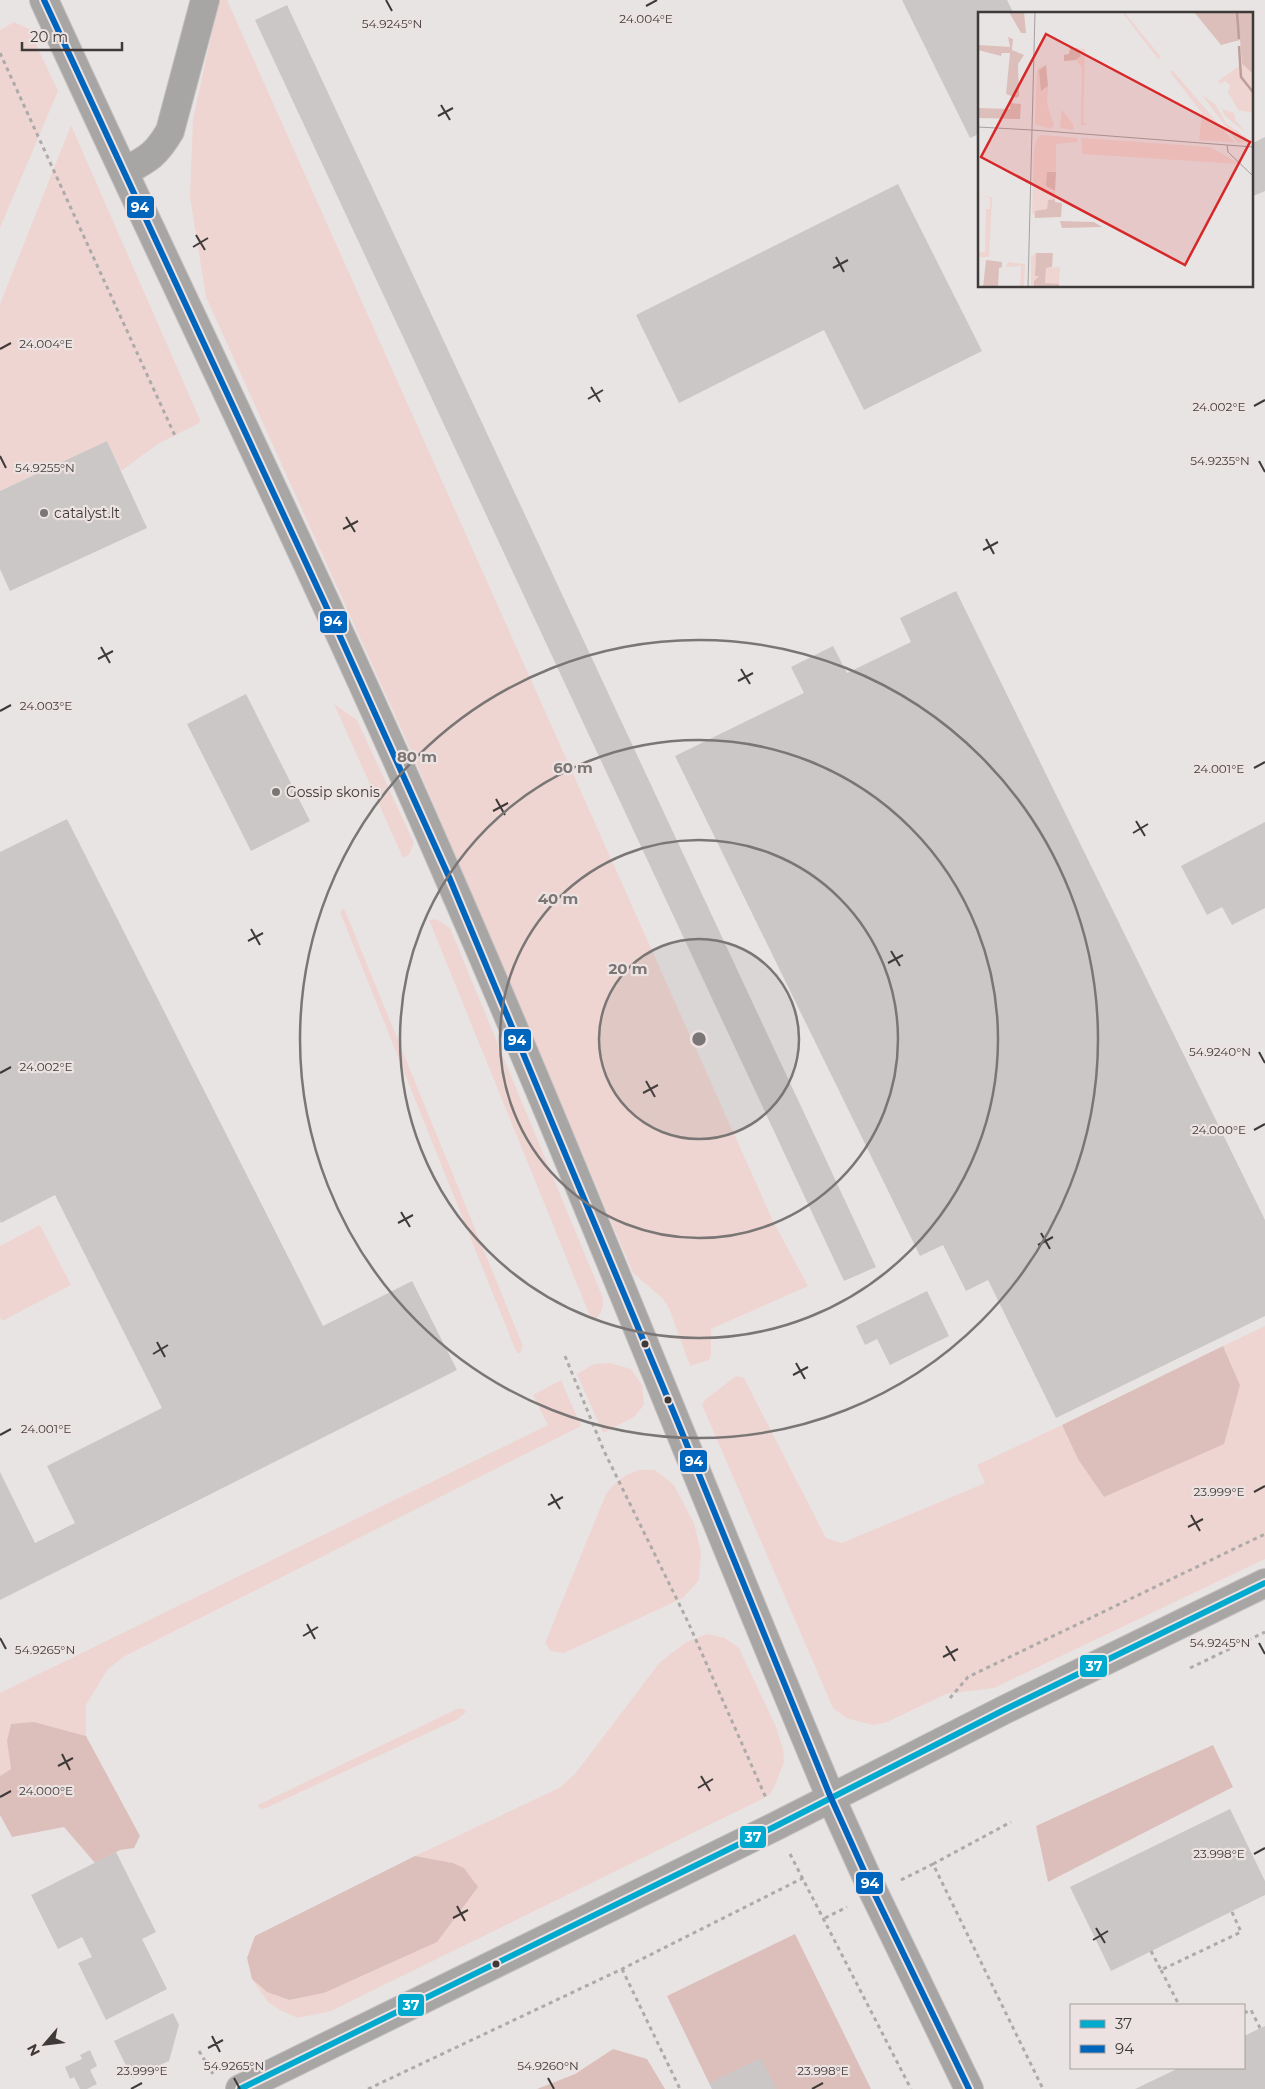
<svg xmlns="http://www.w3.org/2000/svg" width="1265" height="2089" viewBox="0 0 1265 2089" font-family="Montserrat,sans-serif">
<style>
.green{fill:#eed5d1}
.forest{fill:#dcbfba}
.building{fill:#cbc7c7}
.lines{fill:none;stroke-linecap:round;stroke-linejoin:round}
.minor-casing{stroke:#c3bfbf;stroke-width:30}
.tertiary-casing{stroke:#c3bfbf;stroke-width:30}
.secondary-casing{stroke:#c3bfbf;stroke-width:30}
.path{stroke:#adaaaa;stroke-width:3;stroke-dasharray:4 4;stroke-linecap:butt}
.minor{stroke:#a8a5a5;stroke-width:28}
.tertiary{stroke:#a8a5a5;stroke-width:28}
.secondary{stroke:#a7a4a4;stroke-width:28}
.bus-1-casing{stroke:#ece2e1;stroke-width:10}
.bus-2-casing{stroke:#ece2e1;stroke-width:10}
.bus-1{stroke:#00a9ce;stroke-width:6}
.bus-2{stroke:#0065bd;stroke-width:6}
.ticks{fill:none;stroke:#3e3a39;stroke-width:2}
.ring{fill:none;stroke:#7a7675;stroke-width:2.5}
.poi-dot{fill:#7a7675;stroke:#ece2e1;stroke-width:2}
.bus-dot{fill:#3e3a39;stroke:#ece2e1;stroke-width:2}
.labels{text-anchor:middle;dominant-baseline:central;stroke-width:4.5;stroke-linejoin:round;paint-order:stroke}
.poi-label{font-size:14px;fill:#3e3a39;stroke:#ece2e1;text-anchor:start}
.inset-river{fill:none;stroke:#bf9d98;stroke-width:2.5}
.inset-road{fill:none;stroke:#a5a0a0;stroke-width:1}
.view{fill:#d62828;fill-opacity:0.15;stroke:#d62828;stroke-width:2.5}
.inset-edge{fill:none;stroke:#3e3a39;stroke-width:2.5}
.ticks-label{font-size:12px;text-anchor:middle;fill:#3e3a39;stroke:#ece2e1;stroke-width:4.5;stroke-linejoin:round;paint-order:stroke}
.centre{fill:#7a7675;stroke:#ece2e1;stroke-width:2.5}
.ring-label{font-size:15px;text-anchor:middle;font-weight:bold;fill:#7a7675;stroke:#ece2e1;stroke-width:4.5;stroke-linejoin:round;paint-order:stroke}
.line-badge{stroke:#ece2e1;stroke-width:2}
.badge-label{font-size:14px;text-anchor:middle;font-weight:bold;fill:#fff}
</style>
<rect width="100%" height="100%" fill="#e9e4e4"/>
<path class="green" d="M219 0H227L773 1221 808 1286 711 1329V1355L709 1360 690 1366 669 1308 662 1298 633 1273 404 735 206 297 190 197 193 119Z
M14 22 29 29 58 91 0 228V30Z
M71 125 201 422 158 444 121 471 107 441 0 491V304Z
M334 704 357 720 414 843 409 855 403 858Z
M344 908 523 1346 520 1353 518 1354 515 1349 340 912Z
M436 919 450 928 603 1298C604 1307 601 1316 592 1321L429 920Z
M40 1225 71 1285 2 1321 0 1317V1246Z
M1265 1326V1559L994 1688 946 1694 887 1722 873 1725 846 1718 833 1708 702 1405 706 1399 736 1376 744 1378 826 1538 842 1543 985 1483 977 1465 1062 1425 1078 1459 1240 1385 1223 1346Z
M610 1363 631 1369 642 1385 644 1405 634 1417 603 1433 577 1374 594 1364Z
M561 1380 581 1426 125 1656 108 1669 86 1705V1736L34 1722 7 1741 11 1769 0 1776V1693L548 1425 533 1395Z
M639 1470H655L674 1485 694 1523 701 1552 699 1580 683 1598 564 1653 551 1651 545 1643 606 1494C616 1481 624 1475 639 1470Z
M707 1634 725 1638 739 1648 776 1727 783 1749 784 1762 774 1788 768 1796 331 2011 298 2018 280 2010 268 2002 252 1979 267 1992 289 2000 324 1993 437 1942 464 1868 453 1863 415 1856 559 1788 575 1774 660 1662 686 1642Z
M459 1708 467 1711 458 1719 264 1809 259 1808 258 1805Z"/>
<path class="forest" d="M1223 1346 1240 1385 1224 1444 1104 1497 1078 1459 1062 1425Z
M34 1722 86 1736 140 1836 134 1848 120 1850 95 1863 64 1827 12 1837 0 1815V1776L11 1769 7 1741 11 1724Z
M1213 1745 1233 1787 1048 1882 1036 1826Z
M415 1856 453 1863 464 1868 478 1887 437 1942 324 1993 289 2000 267 1992 252 1979 247 1958 255 1936Z
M795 1934 871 2089H776L709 2083 667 1996Z
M613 2049 647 2059 665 2089H537L575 2074Z"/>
<path class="building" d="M902 0H1007L1014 14H979V134L970 138Z
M287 5 876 1267 844 1281 255 20Z
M1265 137V191L1251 197V144Z
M898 184 982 351 864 410 824 330 679 403 636 315Z
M107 441 147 528 10 591 0 569V491Z
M956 591 1265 1220V1316L1056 1418 988 1280 966 1291 943 1245 920 1256 675 756 804 693 791 667 833 646 847 673 911 642 900 618Z
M246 694 310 821 251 851 187 724Z
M67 819 323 1326 412 1281 457 1370 0 1600V1472L35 1543 75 1523 47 1466 162 1408 55 1195 1 1223 0 1221V852Z
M1265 822V908L1232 925 1222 907 1207 915 1181 866Z
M927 1291 949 1336 890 1365 877 1339 865 1345 856 1326Z
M1230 1809 1265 1881V1895L1111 1971 1070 1887Z
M116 1852 156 1932 142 1939 167 1989 106 2020 78 1963 92 1957 82 1937 58 1949 31 1895Z
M173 2013 179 2025 169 2061 132 2078 114 2041Z
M1265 2026V2089H1135L1179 2068H1244V2036Z
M90 2050 97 2066 90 2070 97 2084 87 2089H80L74 2077 70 2079 65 2067 82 2059 80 2055Z
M761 2058 776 2089H712L709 2083Z"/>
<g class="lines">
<g class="minor-casing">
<path id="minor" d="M44 0C178 293 321 582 449 878 582 1182 702 1492 831 1798
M124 172C148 159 156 155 170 131L205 0"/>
</g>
<g class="tertiary-casing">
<path id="tertiary" d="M240 2089 776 1826 1004 1710 1265 1583"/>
</g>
<g class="secondary-casing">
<path id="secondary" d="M831 1798 874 1893 969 2089"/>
</g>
<path class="path" d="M0 53 176 438
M565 1356 604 1451 688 1622 766 1798
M1190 1668 1265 1632
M950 1698 968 1677 1265 1534
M790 1854 911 2089
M933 1864 1011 1822
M901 1880 933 1864 1043 2089
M825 1918 847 1907
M1151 1951 1161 1970 1241 1932 1232 1912
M622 1969 680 2089
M1161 1970 1179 2005
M1244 2013 1251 2010 1260 2028
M199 2051 213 2074
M368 2089 622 1969 803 1878"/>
<use href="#minor" class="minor"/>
<use href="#tertiary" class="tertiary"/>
<use href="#secondary" class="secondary"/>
<g class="bus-1-casing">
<path id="bus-1" d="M240 2089 776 1826 1004 1710 1265 1583"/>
</g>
<g class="bus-2-casing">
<path id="bus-2" d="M44 0 339 634 449 877 676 1418 831 1798 874 1893 969 2089"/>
</g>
<use href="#bus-1" class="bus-1"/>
<use href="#bus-2" class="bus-2"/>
</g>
<path class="ticks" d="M386 0 392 11M646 6 657 0M441 105 450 120M438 116 453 108M196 235 205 250M193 247 208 238M836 257 844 272M833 268 848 260M0 349 11 343M591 387 600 402M588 399 603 390M1254 406 1265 400M0 456 6 468M1259 461 1265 472M346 517 355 532M343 529 358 521M986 539 994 554M983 550 998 542M101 647 110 663M98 659 113 651M741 669 750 684M738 681 753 673M0 711 11 705M1254 768 1265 762M496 799 505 815M493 811 508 803M1136 821 1145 836M1133 833 1148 824M251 929 260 945M248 941 263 933M891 951 900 966M888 963 903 955M1259 1052 1265 1063M0 1073 11 1067M646 1081 655 1097M643 1093 658 1085M1254 1130 1265 1124M401 1212 410 1227M398 1223 413 1215M1041 1233 1050 1249M1038 1245 1053 1237M157 1342 165 1357M153 1354 168 1345M796 1363 805 1379M793 1375 808 1367M0 1435 11 1429M1254 1492 1265 1486M551 1494 560 1509M548 1505 563 1497M1191 1515 1200 1531M1188 1527 1203 1519M307 1624 315 1639M303 1636 318 1627M0 1638 6 1649M1259 1643 1265 1654M946 1646 955 1661M943 1657 958 1649M62 1754 70 1770M58 1766 73 1758M701 1776 710 1791M698 1788 713 1779M0 1797 11 1791M1254 1854 1265 1848M457 1906 465 1921M453 1918 468 1910M1096 1928 1105 1943M1093 1940 1108 1931M212 2036 220 2052M208 2048 223 2040M234 2078 240 2089M548 2078 554 2089M131 2089 142 2083M812 2089 823 2083"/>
<circle cx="699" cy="1039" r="100" fill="#7a7675" fill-opacity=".12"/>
<g class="ring">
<circle cx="699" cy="1039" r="100"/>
<circle cx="699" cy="1039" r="199"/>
<circle cx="699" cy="1039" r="299"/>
<circle cx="699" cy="1039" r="399"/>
</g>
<g class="poi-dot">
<circle cx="44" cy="513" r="5"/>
<circle cx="276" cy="792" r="5"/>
</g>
<g class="bus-dot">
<circle cx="645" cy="1344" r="4.5"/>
<circle cx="668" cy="1400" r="4.5"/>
<circle cx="496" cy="1964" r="4.5"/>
</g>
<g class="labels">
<g class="poi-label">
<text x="54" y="513">catalyst.lt</text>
<text x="286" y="792">Gossip skonis</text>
</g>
</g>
<g transform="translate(978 12)">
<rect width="275" height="275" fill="#e9e4e4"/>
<path d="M144 0H146L183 45 180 47ZM99 36 107 37 105 109 109 113H103L104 56 98 48 102 44ZM66 52 61 58 66 78 70 74 69 92 76 113 73 117 57 112 59 58ZM264 52 275 62V101L260 98 250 80 252 74 247 69 242 72 240 69ZM194 58 202 67 256 130 221 128 224 101 192 60ZM224 83 237 92 248 111 268 125 269 130 260 131ZM244 97 256 101 258 109 269 122 247 104ZM84 98 95 112V118L82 116ZM63 123 99 126 100 130 78 132V160L74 159 73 179H77V187L70 188 69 197 57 199V206L54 201 56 139 59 126ZM103 126 232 135 262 152 105 142ZM14 185 11 245H0V240H7L8 197H12V186L0 184ZM58 241 57 264H62L61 267 53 275V244ZM30 250 47 252 46 275H42L43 254 28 255ZM82 255 81 272 67 271 68 256Z" fill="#eed5d1"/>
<path d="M31 0H46L48 21H43ZM216 0H275V62L264 52 262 28 243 33ZM30 25 35 27 34 38 46 43 40 52 41 84 38 86 28 82 32 41H24L23 44 0 38 1 33 32 35ZM92 36H99L103 44 98 48 86 49V43L91 42ZM68 53 70 74 63 79 61 58ZM32 91 43 92 42 107 0 106V96L32 97ZM69 160H78L77 179 68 174ZM77 187V190L84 191 83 205 57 206V199L69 197 70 188ZM82 209 116 210 124 215 84 216ZM58 241H75L74 255 68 256 67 271 81 272V275H56V269L61 264H57ZM8 248 24 250V255L21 256 20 275H5Z" fill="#dcbfba"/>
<path class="inset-river" d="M259 0 261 27M261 34 263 65 275 80"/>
<path class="inset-road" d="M0 115 54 118M54 118 275 135M249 133 250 140 275 164M50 275 57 0"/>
<path class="view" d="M68 22 272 130 207 253 3 145Z"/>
<rect width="275" height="275" class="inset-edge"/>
</g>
<g class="ticks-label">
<text x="646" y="23">24.004°E</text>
<text x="392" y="28">54.9245°N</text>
<text x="46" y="348">24.004°E</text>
<text x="1219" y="411">24.002°E</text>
<text x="1220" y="465">54.9235°N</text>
<text x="45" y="472">54.9255°N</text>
<text x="46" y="710">24.003°E</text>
<text x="1219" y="773">24.001°E</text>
<text x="1220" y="1056">54.9240°N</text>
<text x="46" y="1071">24.002°E</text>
<text x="1219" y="1134">24.000°E</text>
<text x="46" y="1433">24.001°E</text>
<text x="1219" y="1496">23.999°E</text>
<text x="1220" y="1647">54.9245°N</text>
<text x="45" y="1654">54.9265°N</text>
<text x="46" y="1795">24.000°E</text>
<text x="1219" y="1858">23.998°E</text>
<text x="234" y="2070">54.9265°N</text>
<text x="548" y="2070">54.9260°N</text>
<text x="142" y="2075">23.999°E</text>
<text x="823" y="2075">23.998°E</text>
</g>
<circle cx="699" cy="1039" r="8" class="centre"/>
<g class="ring-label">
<text x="417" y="762">80 m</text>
<text x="573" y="773">60 m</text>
<text x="558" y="904">40 m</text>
<text x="628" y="974">20 m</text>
</g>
<g class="line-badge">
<rect x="126" y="195" width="29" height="24" rx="5" fill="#0065bd"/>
<rect x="319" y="610" width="29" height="24" rx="5" fill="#0065bd"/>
<rect x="503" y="1028" width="29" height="24" rx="5" fill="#0065bd"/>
<rect x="679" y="1449" width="29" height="24" rx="5" fill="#0065bd"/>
<rect x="1079" y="1654" width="29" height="24" rx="5" fill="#00a9ce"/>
<rect x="739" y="1825" width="28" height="24" rx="5" fill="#00a9ce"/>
<rect x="855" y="1871" width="29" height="24" rx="5" fill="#0065bd"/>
<rect x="397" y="1993" width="28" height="24" rx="5" fill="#00a9ce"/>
</g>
<g class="badge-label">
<text x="140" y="212">94</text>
<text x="333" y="626">94</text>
<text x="517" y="1045">94</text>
<text x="694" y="1466">94</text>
<text x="1094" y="1671">37</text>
<text x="753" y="1842">37</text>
<text x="870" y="1888">94</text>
<text x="411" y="2010">37</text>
</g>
<rect x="1070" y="2004" width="175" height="65" fill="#ece2e1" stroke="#a69f9e"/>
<rect x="1080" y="2020" width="25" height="8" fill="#00a9ce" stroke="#a69f9e"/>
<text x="1115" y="2029" font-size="15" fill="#3e3a39">37</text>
<rect x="1080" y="2045" width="25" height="8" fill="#0065bd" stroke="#a69f9e"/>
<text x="1115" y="2054" font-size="15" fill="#3e3a39">94</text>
<g transform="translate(45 2044) rotate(242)" stroke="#ece2e1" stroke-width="4" paint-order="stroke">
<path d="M0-4L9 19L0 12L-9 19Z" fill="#3e3a39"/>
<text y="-8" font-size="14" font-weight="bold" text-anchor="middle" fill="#3e3a39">N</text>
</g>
<path d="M22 42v8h100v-8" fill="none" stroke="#3e3a39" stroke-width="2.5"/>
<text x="30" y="42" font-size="15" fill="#3e3a39" stroke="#ece2e1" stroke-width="4" paint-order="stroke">20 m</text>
</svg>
